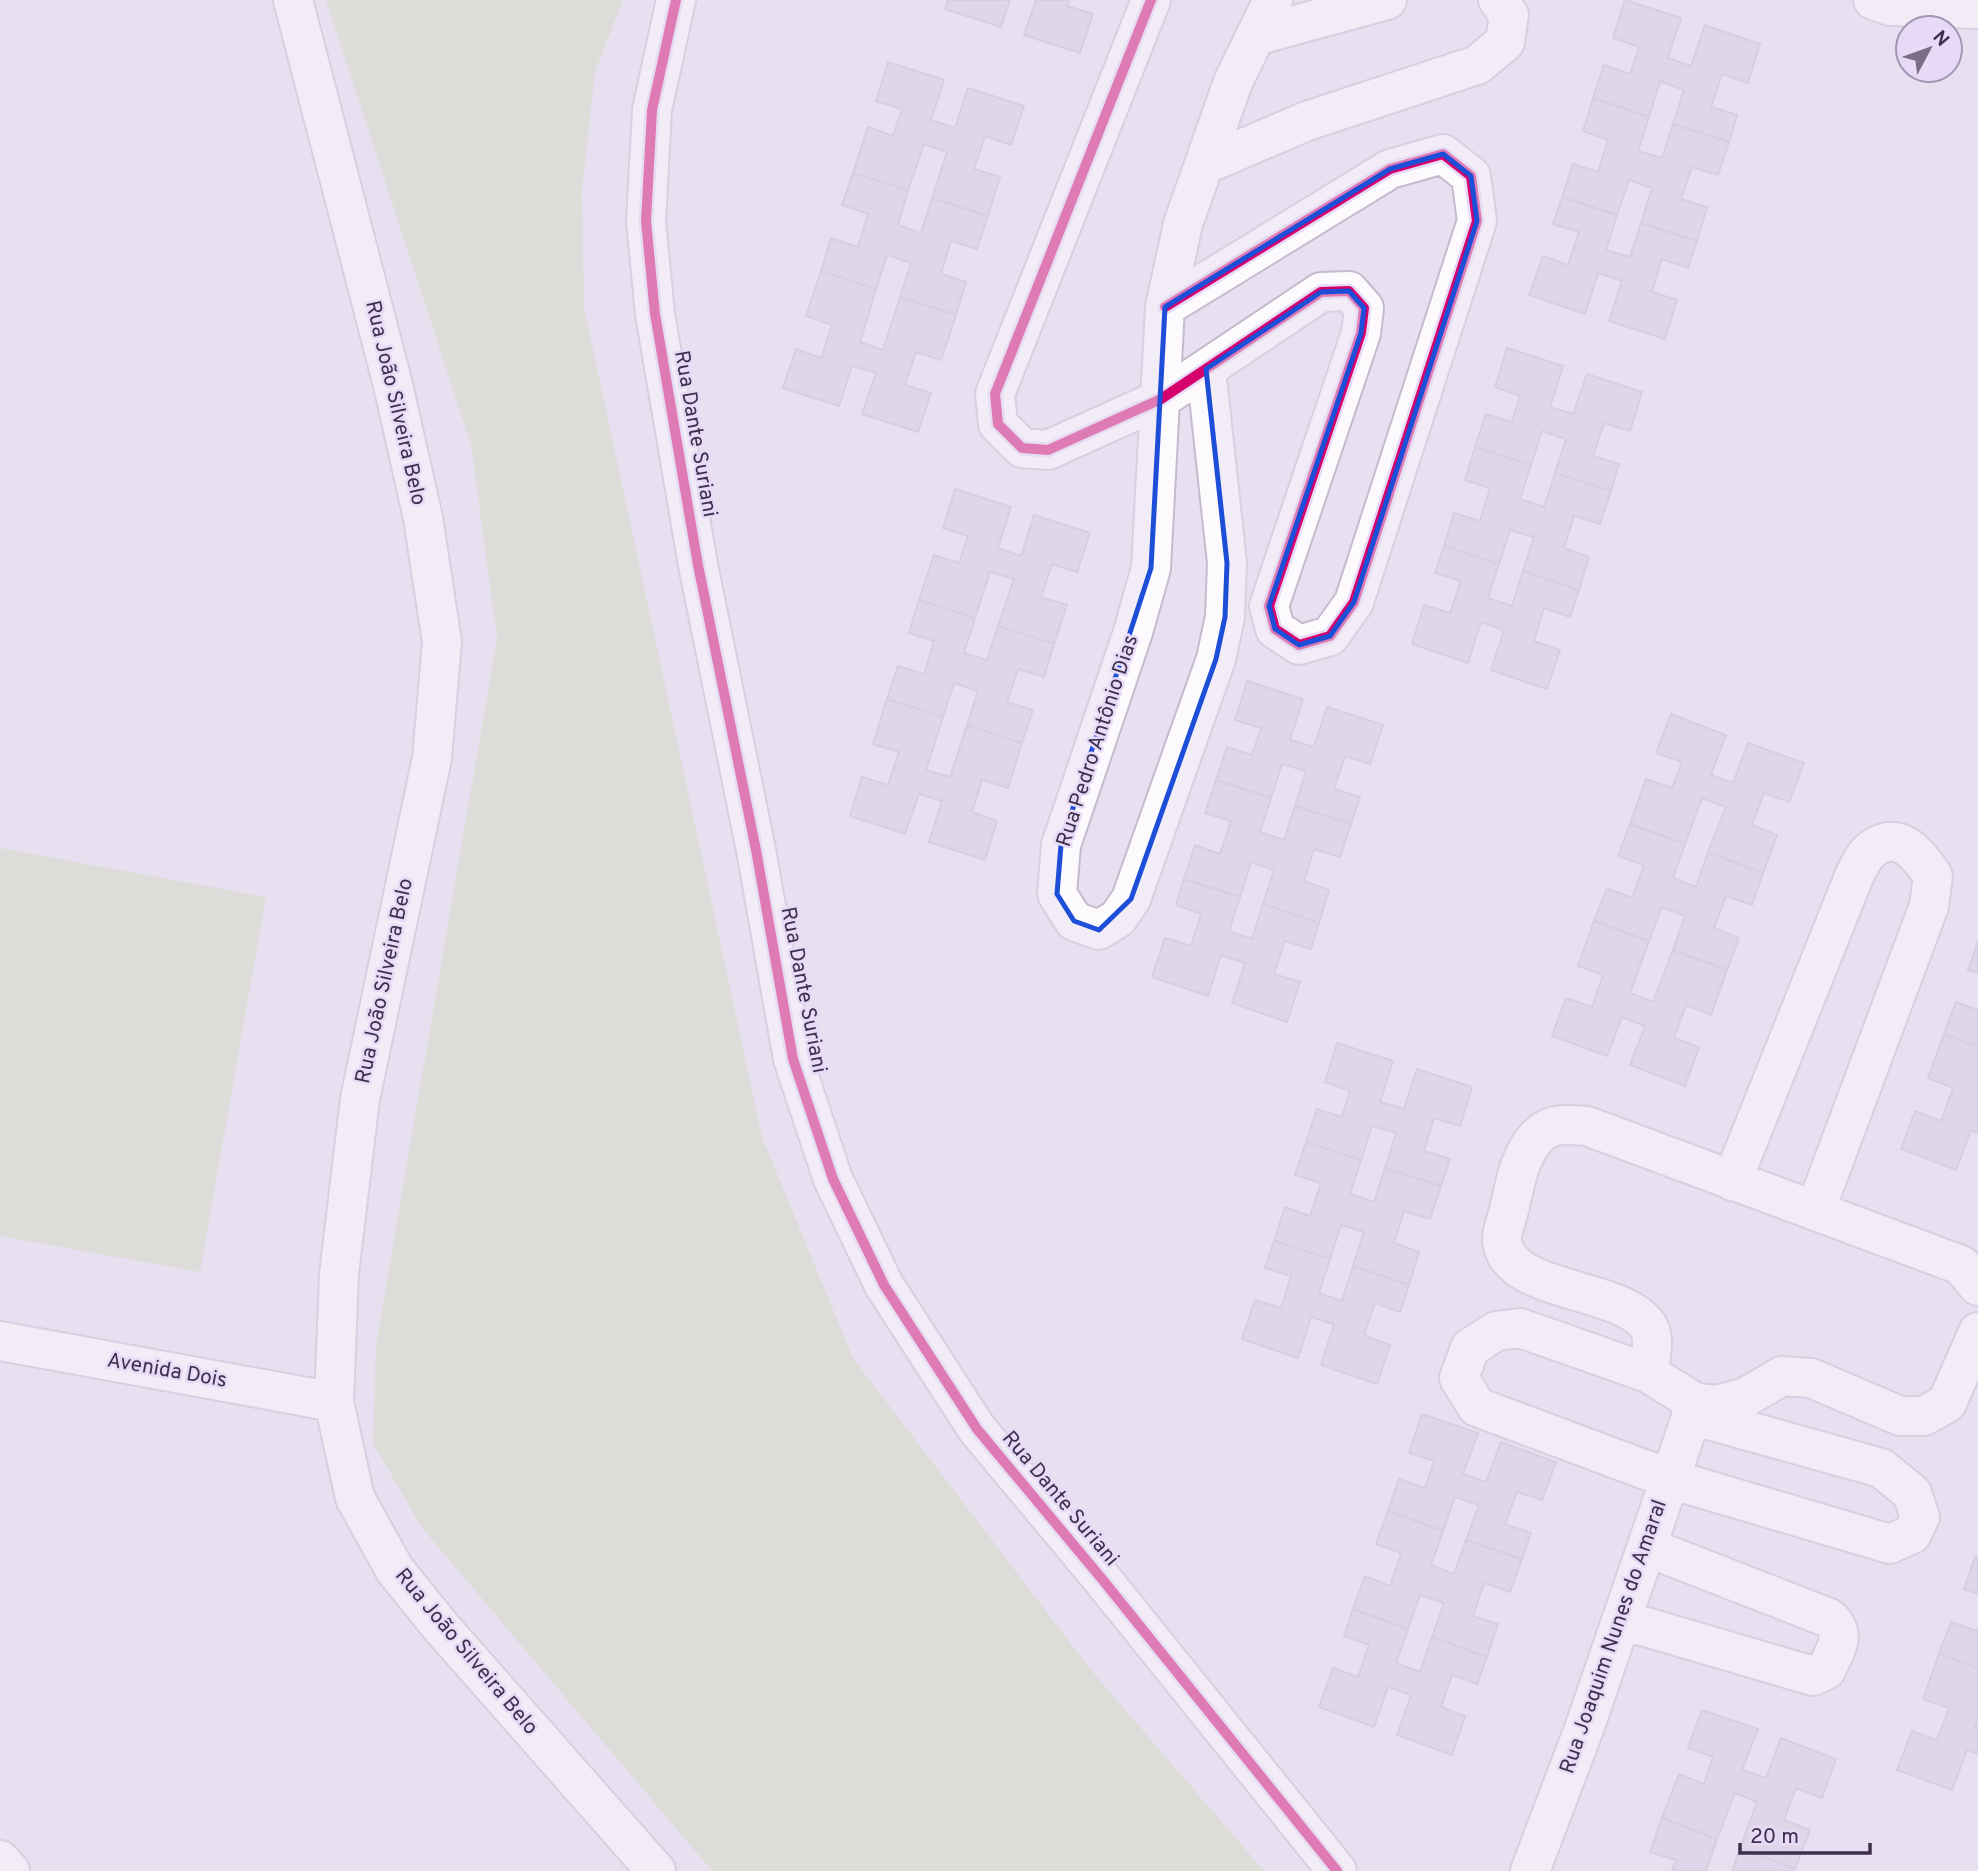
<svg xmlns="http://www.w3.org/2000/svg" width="1978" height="1871" viewBox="0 0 1978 1871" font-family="Overpass,sans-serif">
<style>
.green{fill:#ced8bc}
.building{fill:#d4cae0;stroke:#c4bace;stroke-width:2}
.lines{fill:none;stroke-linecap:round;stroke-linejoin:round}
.minor-casing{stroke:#c5bbcf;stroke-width:42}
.tertiary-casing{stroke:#c5bbcf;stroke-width:42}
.minor{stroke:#fcfafd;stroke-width:38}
.tertiary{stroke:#fcfafd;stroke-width:38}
.cycleway-casing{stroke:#e7daf7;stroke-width:15}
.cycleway{stroke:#d6006c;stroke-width:10}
.marked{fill:none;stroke:#1d4ed8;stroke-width:5;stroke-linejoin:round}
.labels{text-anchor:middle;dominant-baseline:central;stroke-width:5;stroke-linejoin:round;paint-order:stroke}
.street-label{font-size:21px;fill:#3e304d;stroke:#e7daf7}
</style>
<rect width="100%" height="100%" fill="#e8e0f1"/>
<path class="green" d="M326 0H623L595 72 582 191 584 307 762 1137 853 1358 1091 1670 1264 1871H712L422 1528 373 1443 376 1344 497 638 471 445Z
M0 848 266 897 200 1272 0 1236Z"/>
<path class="building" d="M948 0H1010L1001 27 945 9Z
M1036 0H1069L1067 6 1093 14 1080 53 1024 35Z
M1625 0 1681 18 1668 58 1691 66 1705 25 1760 44 1748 83 1722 74 1711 107 1737 115 1729 142 1673 124 1684 90 1660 81 1649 117 1593 98 1604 65 1630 74 1639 47 1613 38Z
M888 62 944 80 931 120 955 128 968 88 1024 106 1011 145 985 136 974 169 1000 177 988 216 932 198 947 152 924 144 908 190 853 173 868 127 893 136 902 109 876 101Z
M1593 98 1649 117 1638 151 1662 158 1673 124 1729 142 1718 175 1692 167 1681 199 1707 207 1697 241 1641 223 1652 188 1629 180 1617 215 1562 197 1573 164 1598 172 1608 140 1583 131Z
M853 173 908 190 898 225 921 233 932 198 988 216 977 249 951 241 941 274 966 282 956 315 900 297 911 263 887 255 876 289 821 271 831 238 858 247 868 214 842 205Z
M1562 197 1617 215 1606 250 1630 257 1641 223 1697 241 1688 268 1662 259 1652 292 1677 300 1665 339 1609 321 1622 281 1598 273 1585 314 1529 295 1543 256 1568 265 1579 232 1553 224Z
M821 271 876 289 860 342 883 350 900 297 956 315 941 360 916 352 905 385 931 393 918 432 862 414 876 373 852 366 839 406 783 388 796 349 821 358 832 325 806 316Z
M1507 348 1563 366 1550 407 1573 414 1587 374 1642 392 1630 431 1604 423 1593 456 1619 464 1611 491 1555 473 1566 439 1542 431 1531 465 1475 447 1486 414 1512 422 1520 396 1495 387Z
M1475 447 1531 465 1520 499 1544 507 1555 473 1611 491 1600 524 1574 516 1564 548 1589 557 1579 590 1523 571 1534 537 1510 530 1499 564 1444 546 1454 513 1480 521 1490 488 1465 480Z
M955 489 1011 507 998 548 1021 556 1034 515 1090 533 1077 572 1052 564 1041 597 1067 605 1054 644 998 626 1014 579 990 572 975 618 919 600 934 555 959 563 968 536 943 528Z
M1444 546 1499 564 1488 598 1512 606 1523 571 1579 590 1570 617 1544 608 1534 641 1560 650 1547 689 1491 670 1504 630 1481 622 1468 663 1412 644 1424 605 1450 613 1461 581 1435 573Z
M919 600 975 618 964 653 987 660 998 626 1054 644 1044 677 1018 669 1007 702 1033 710 1022 743 967 725 978 691 954 683 943 717 887 699 898 666 924 674 934 641 909 633Z
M1247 681 1303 699 1290 740 1314 747 1327 707 1383 725 1370 764 1345 756 1334 789 1360 797 1351 824 1295 806 1306 771 1282 764 1271 798 1216 780 1227 747 1252 755 1261 728 1235 720Z
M887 699 943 717 926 770 950 777 967 725 1022 743 1008 788 982 780 972 812 997 821 985 860 929 842 942 801 919 794 905 834 850 816 862 777 888 785 899 752 873 744Z
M1671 714 1726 735 1711 775 1733 783 1748 743 1804 763 1789 802 1764 793 1752 825 1777 835 1763 873 1708 852 1726 807 1702 798 1685 844 1630 824 1646 779 1672 788 1682 762 1656 753Z
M1216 780 1271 798 1260 832 1284 840 1295 806 1351 824 1340 857 1314 849 1304 881 1329 890 1319 923 1263 904 1274 870 1251 862 1240 897 1184 879 1195 845 1220 854 1231 821 1205 813Z
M1630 824 1685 844 1673 878 1696 887 1708 852 1763 873 1752 905 1726 896 1714 928 1739 938 1727 970 1673 950 1685 916 1662 907 1649 941 1594 921 1607 888 1632 898 1644 865 1618 856Z
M1184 879 1240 897 1229 931 1252 939 1263 904 1319 923 1311 949 1285 941 1274 974 1300 982 1287 1022 1232 1003 1245 963 1221 955 1208 996 1152 977 1165 938 1191 946 1201 914 1176 905Z
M1594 921 1649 941 1630 993 1653 1002 1673 950 1727 970 1711 1015 1686 1005 1674 1038 1699 1047 1685 1086 1630 1065 1645 1026 1622 1017 1607 1056 1552 1036 1566 998 1592 1007 1603 975 1578 966Z
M1978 941V973L1968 970Z
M1956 1002 1978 1010V1047L1944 1034Z
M1944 1034 1978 1047V1133L1971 1130 1956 1170 1901 1149 1915 1111 1941 1121 1953 1088 1928 1078Z
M1337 1043 1393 1061 1380 1102 1404 1109 1417 1069 1472 1087 1460 1126 1434 1118 1424 1151 1450 1159 1441 1186 1385 1168 1396 1133 1372 1126 1361 1160 1306 1142 1317 1109 1342 1117 1350 1091 1325 1082Z
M1306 1142 1361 1160 1350 1194 1374 1202 1385 1168 1441 1186 1430 1219 1404 1211 1394 1243 1419 1252 1409 1285 1353 1266 1364 1232 1341 1225 1330 1259 1274 1241 1285 1207 1310 1216 1321 1183 1295 1175Z
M1274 1241 1330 1259 1319 1293 1342 1301 1353 1266 1409 1285 1400 1312 1375 1303 1364 1335 1390 1345 1377 1384 1321 1365 1334 1324 1311 1317 1298 1358 1242 1339 1255 1300 1281 1308 1291 1276 1265 1268Z
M1422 1414 1478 1433 1463 1474 1486 1482 1501 1442 1556 1462 1542 1500 1517 1492 1505 1524 1531 1533 1522 1559 1466 1540 1479 1505 1455 1497 1443 1531 1388 1511 1399 1479 1425 1488 1434 1461 1409 1453Z
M1388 1511 1443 1531 1431 1565 1454 1574 1466 1540 1522 1559 1510 1592 1484 1583 1473 1616 1498 1624 1487 1657 1432 1637 1444 1603 1420 1595 1408 1629 1353 1609 1365 1576 1390 1586 1401 1553 1376 1544Z
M1975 1557 1978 1558V1594L1964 1589Z
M1353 1609 1408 1629 1396 1663 1420 1672 1432 1637 1487 1657 1477 1684 1452 1675 1441 1707 1465 1716 1452 1755 1397 1735 1411 1695 1388 1687 1374 1727 1319 1707 1333 1668 1358 1677 1369 1645 1344 1636Z
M1951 1622 1977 1631 1978 1628V1668L1939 1654Z
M1939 1654 1978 1668V1719L1975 1727 1978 1728V1754L1967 1750 1952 1790 1897 1770 1912 1731 1937 1740 1949 1708 1923 1699Z
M1702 1710 1758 1729 1742 1770 1766 1778 1781 1738 1836 1759 1822 1798 1796 1788 1784 1820 1810 1830 1795 1869 1740 1848 1757 1802 1735 1793 1717 1839 1662 1818 1679 1774 1704 1784 1713 1757 1688 1748Z
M1662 1818 1717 1839 1706 1871H1672L1676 1860 1650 1852Z
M1740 1848 1795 1869V1871H1732Z"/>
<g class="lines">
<g class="minor-casing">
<path id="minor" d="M293 0 393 385 423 518 442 642 432 758 360 1099 339 1274 334 1402 355 1498 395 1570 441 1627 656 1871
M676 0 652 110 646 221 655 314 698 565 756 850 793 1059 833 1179 884 1285 977 1429 1102 1579 1337 1871
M1151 0 995 394 998 424 1022 448 1048 450 1161 399 1321 292 1349 291 1364 308 1361 333 1269 606 1275 629 1299 645 1330 636 1354 602 1477 221 1471 176 1443 154 1390 169 1165 307
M1255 36 1387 0
M1204 165 1307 121 1477 65 1505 42 1509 15 1498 0
M1206 369 1227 563 1225 617 1216 659 1131 899 1118 918 1099 930 1074 921 1057 894 1061 845 1133 632 1151 568 1165 307 1183 224 1233 82 1273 0
M1732 1181 1855 874C1859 867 1864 855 1871 850 1899 828 1919 855 1933 876L1929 906 1815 1211
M0 1341 334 1402
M1648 1373C1650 1360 1656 1338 1648 1326 1621 1286 1508 1294 1502 1241 1501 1232 1507 1219 1509 1210 1514 1189 1517 1168 1528 1149 1544 1122 1559 1124 1587 1126L1961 1265 1978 1286
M1691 1415 1881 1468 1912 1493 1920 1517 1912 1534 1890 1544 1670 1479 1477 1407 1459 1378 1470 1348 1496 1331 1520 1328 1648 1373 1696 1403 1717 1405 1746 1397 1782 1376 1811 1378 1900 1416H1924L1947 1403 1978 1332
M1622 1620 1813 1676 1826 1670C1835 1650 1848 1635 1829 1618L1647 1547
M0 1860 10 1871
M1530 1871 1584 1729 1696 1403"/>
</g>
<g class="tertiary-casing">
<path id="tertiary" d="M1873 0 1890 6 1978 9"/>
</g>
<use href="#minor" class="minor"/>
<use href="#tertiary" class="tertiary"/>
<g class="cycleway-casing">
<path id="cycleway" d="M676 0 652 110 646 221 655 314 698 565 756 850 793 1059 833 1179 884 1285 977 1429 1102 1579 1337 1871
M1151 0 995 394 998 424 1022 448 1048 450 1161 399 1321 292 1349 291 1364 308 1361 333 1269 606 1275 629 1299 645 1330 636 1354 602 1477 221 1471 176 1443 154 1390 169 1165 307"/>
</g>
<use href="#cycleway" class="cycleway"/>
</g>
<path d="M0 0H1978V1871H0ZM1443 154 1471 176 1477 221 1354 602 1330 636 1299 645 1275 629 1269 606 1361 333 1364 308 1349 291 1321 292 1206 369 1227 563 1225 617 1216 659 1131 899 1099 930 1074 921 1057 894 1061 845 1151 568 1165 307 1390 169Z" fill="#e8e0f1" fill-opacity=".55" fill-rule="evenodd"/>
<path class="marked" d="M1443 154 1471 176 1477 221 1354 602 1330 636 1299 645 1275 629 1269 606 1361 333 1364 308 1349 291 1321 292 1206 369 1227 563 1225 617 1216 659 1131 899 1099 930 1074 921 1057 894 1061 845 1151 568 1165 307 1390 169Z"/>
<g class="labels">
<g class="street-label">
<text transform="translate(395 403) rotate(77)">Rua João Silveira Belo</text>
<text transform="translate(695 434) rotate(80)">Rua Dante Suriani</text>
<text transform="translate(1098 741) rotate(-72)">Rua Pedro Antônio Dias</text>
<text transform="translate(385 981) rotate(-78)">Rua João Silveira Belo</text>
<text transform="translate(803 990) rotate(79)">Rua Dante Suriani</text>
<text transform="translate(167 1371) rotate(10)">Avenida Dois</text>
<text transform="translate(1060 1499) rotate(50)">Rua Dante Suriani</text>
<text transform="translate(1614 1637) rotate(-71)">Rua Joaquim Nunes do Amaral</text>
<text transform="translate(466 1652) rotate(50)">Rua João Silveira Belo</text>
</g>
</g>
<g transform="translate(1929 49) rotate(49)"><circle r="33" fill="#e7daf7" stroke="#a396b3" stroke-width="2"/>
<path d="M0-5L12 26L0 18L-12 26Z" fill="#7a6e86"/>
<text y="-10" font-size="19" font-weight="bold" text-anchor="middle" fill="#3e304d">N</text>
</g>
<path d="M1740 1843v10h130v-10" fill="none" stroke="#3e304d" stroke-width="3.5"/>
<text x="1750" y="1843" font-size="21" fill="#3e304d" stroke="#e7daf7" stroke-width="5" paint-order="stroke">20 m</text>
</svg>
